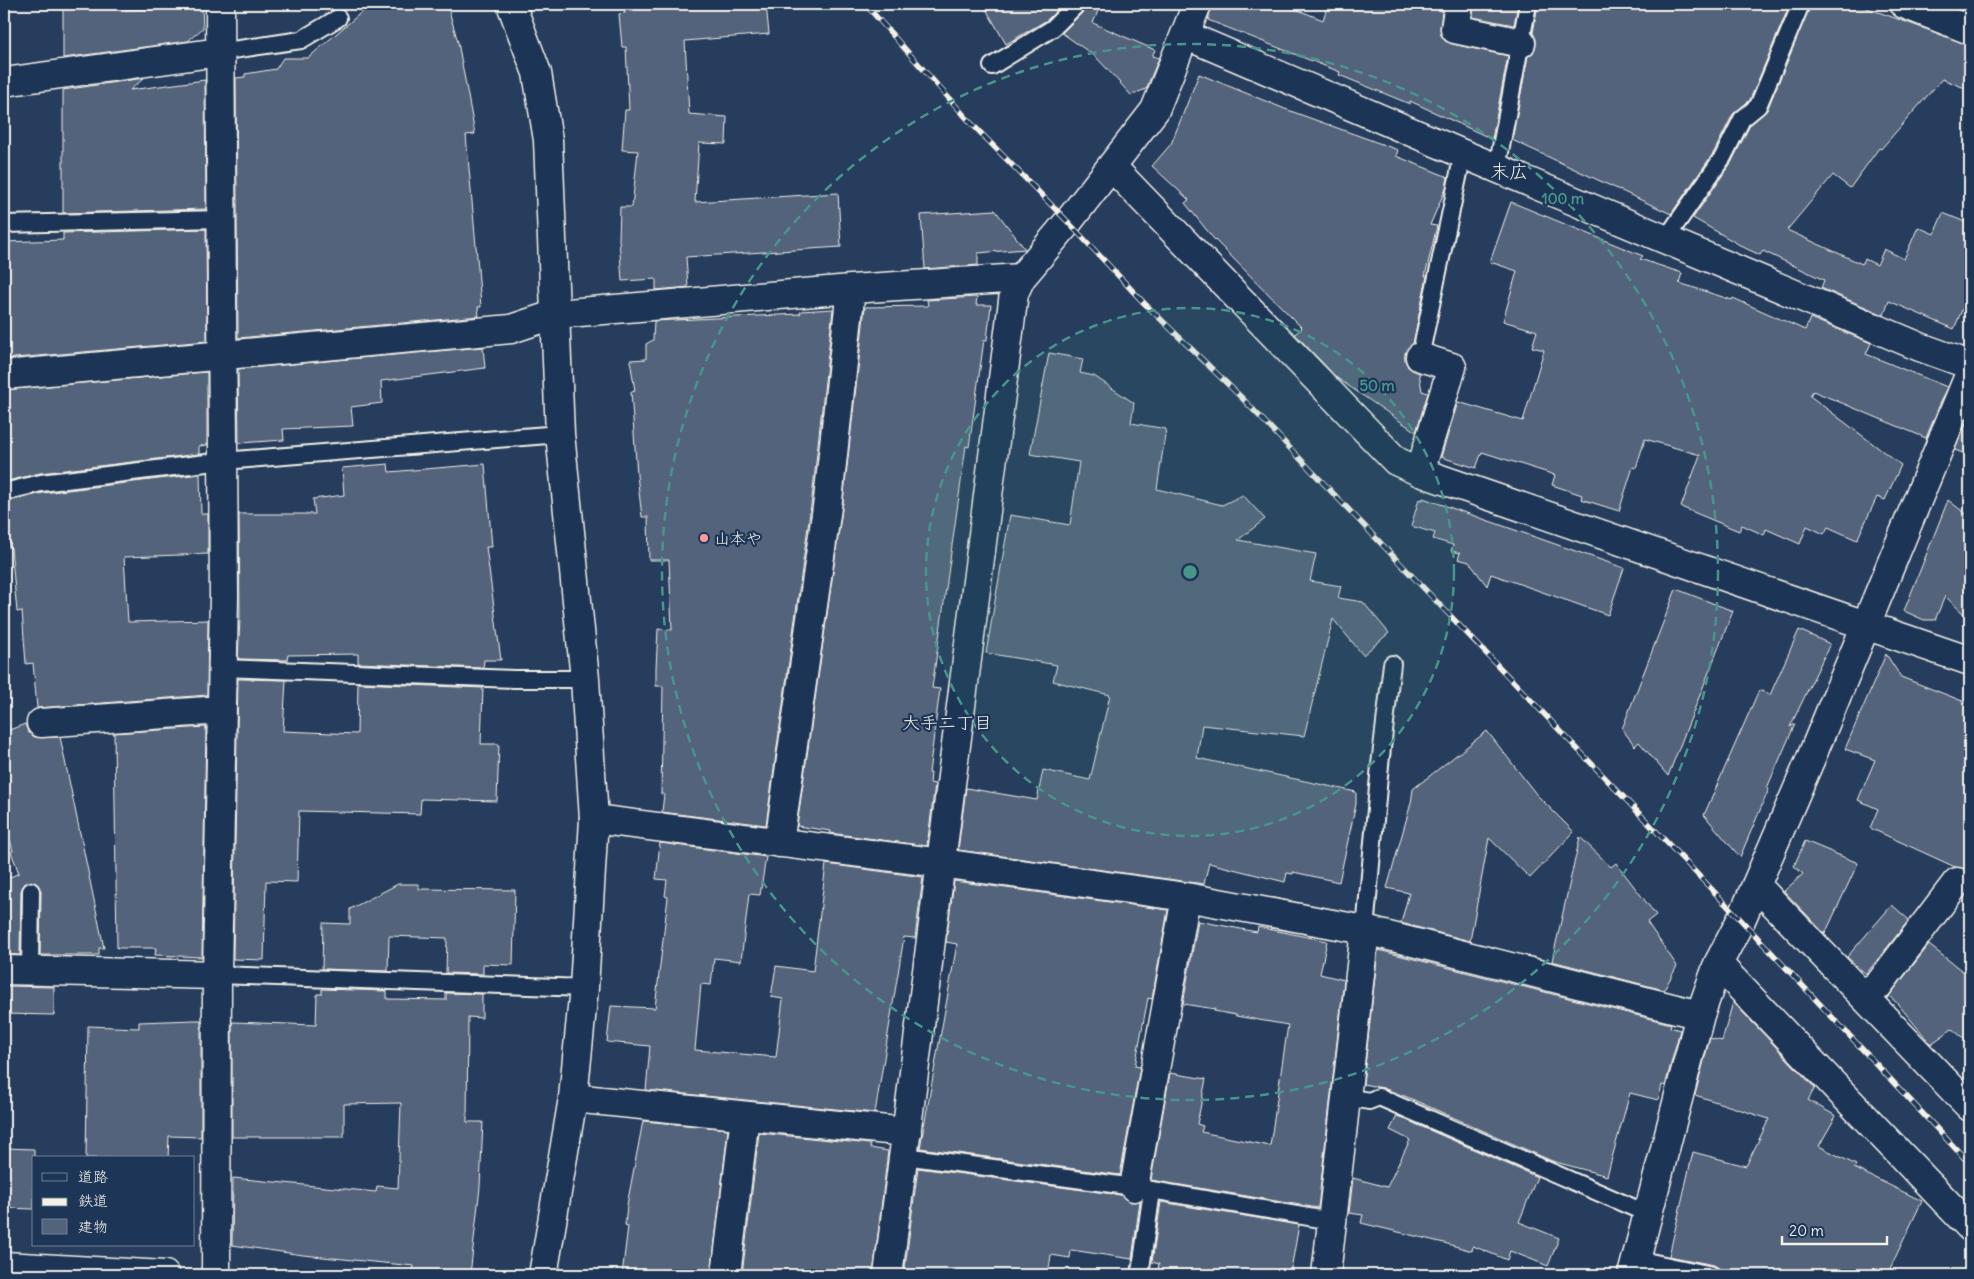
<svg xmlns="http://www.w3.org/2000/svg" width="1974" height="1279" viewBox="0 0 1974 1279" font-family="Delius,'Klee One',sans-serif">
<style>
.building{fill:#52647b;stroke:#f4f1e8}
.lines{fill:none;stroke-linecap:round;stroke-linejoin:round}
.lane-casing{stroke:#f4f1e8;stroke-width:20}
.street-casing{stroke:#f4f1e8;stroke-width:31}
.secondary-casing{stroke:#f4f1e8;stroke-width:31}
.lane{stroke:#1d3557;stroke-width:16}
.street{stroke:#1d3557;stroke-width:28}
.secondary{stroke:#1d3557;stroke-width:28}
.rail-casing{stroke:#f4f1e8;stroke-width:5.5}
.rail{stroke:#1d3557;stroke-width:4;stroke-dasharray:11;stroke-linecap:butt}
.ring{fill:none;stroke:#48958c;stroke-width:2.5;stroke-dasharray:9 6}
.poi-dot{fill:#ff9aa2;stroke:#1d3557;stroke-width:2}
.labels{text-anchor:middle;dominant-baseline:central;stroke-width:4.5;stroke-linejoin:round;paint-order:stroke}
.poi-label{font-size:16px;fill:#f4f1e8;stroke:#1d3557;text-anchor:start}
.neighbourhood-label{font-size:18px;fill:#f4f1e8;stroke:#1d3557}
.quarter-label{font-size:19px;fill:#f4f1e8;stroke:#1d3557}
.centre{fill:#48958c;stroke:#1d3557;stroke-width:2.5}
.ring-label{font-size:15px;text-anchor:middle;font-weight:bold;fill:#48958c;stroke:#1d3557;stroke-width:4.5;stroke-linejoin:round;paint-order:stroke}
</style>
<rect width="100%" height="100%" fill="#263d5d"/>
<filter id="ink" filterUnits="userSpaceOnUse"><feTurbulence type="fractalNoise" baseFrequency=".02" numOctaves="2"/><feDisplacementMap in="SourceGraphic" scale="10" xChannelSelector="R" yChannelSelector="G"/><feConvolveMatrix kernelMatrix="1 2 1 2 8 2 1 2 1" color-interpolation-filters="sRGB"/></filter>
<g filter="url(#ink)">
<path class="building" d="M63 4H126V10L202 7 203 28 188 41 63 58Z
M371 4H447L458 42 475 134 466 135 478 268 481 307H478L479 316 238 338 236 78 245 77V74L276 69 283 58H308Z
M624 4H766L769 34 685 41 689 114 727 117 726 144 699 143 695 202 838 193 841 247 686 257 688 287 656 290V279L622 281 619 239 620 207H632L638 151 622 150 625 110H629L626 47H622L619 14 625 13Z
M983 4H1063L1047 20 1006 44Z
M1087 4H1101L1093 23 1155 50 1152 56 1159 58 1146 89 1131 95 1096 57 1062 33 1084 11Z
M1212 4H1283L1323 20 1328 4H1443L1440 27 1441 35 1445 41 1452 44 1508 56 1492 139 1410 101V104L1339 75 1340 72 1208 20Z
M1474 4H1518L1514 25 1473 17Z
M1538 4H1790L1750 100 1733 114 1714 152 1671 214 1512 140 1528 56 1533 53 1536 46V39L1533 33Z
M1811 4H1856L1970 45V90L1942 79 1881 149 1879 148 1850 188 1833 175 1787 230 1862 264 1865 259 1877 265 1884 249 1904 259 1918 227 1934 234 1943 213 1970 224V291L1954 329 1889 301 1884 315 1821 288 1824 280 1763 251 1760 255 1745 248 1693 218 1731 163 1750 125 1767 110Z
M1199 74 1285 109 1398 150 1396 156 1448 177 1446 188 1430 225 1437 226 1425 276H1427L1413 344 1405 353V360L1408 367 1419 373 1422 391 1428 393 1416 432 1337 378 1295 334 1302 328 1213 238 1185 203 1189 200 1152 166 1171 144Z
M144 78 130 90 205 80 206 209 63 213V90Z
M1511 202 1643 256 1640 259 1682 273 1679 283 1732 300 1733 298 1805 330 1810 318 1871 343 1866 354 1947 387 1926 438 1813 391 1810 396 1901 465 1885 500 1877 497 1857 540 1828 527 1824 534 1807 526 1800 544 1766 529 1764 535 1742 525 1739 531 1681 507 1700 455 1645 439 1636 468 1633 467 1619 511 1581 499 1582 495 1552 485 1555 475 1482 452 1476 468 1441 457 1458 402 1523 421 1544 350 1532 347 1537 331 1503 321 1517 271 1490 262Z
M995 210 1025 249 978 253V265L925 269 921 215Z
M206 229 207 341 4 359V242L63 240V233Z
M977 297 976 305H991L987 340H984L969 447 966 446 932 688 940 689 929 773H931L930 783 935 784 927 846 830 833 831 831 797 826 843 502 865 307 928 306 927 300Z
M833 309 812 498 766 825 662 812 664 794H661L663 686H656V668L658 629 672 630 669 560H649L648 517H642L637 475 631 392 635 391 630 360 646 359V344L653 340 654 321 800 314 801 311Z
M483 347 485 368 381 381 382 403 351 407 353 426 283 429 284 440 239 443 238 369Z
M1049 353 1083 359 1080 373 1094 376 1134 403 1131 423 1166 429 1157 489 1222 505 1243 495 1265 519 1238 540 1316 554 1310 581 1341 586 1338 598 1363 602 1389 633 1363 655 1333 619 1304 736 1202 725 1197 758 1356 792V804L1339 882 1293 872V874L1287 873 1285 882 1209 863 1204 884 958 850 966 788 1037 800 1043 770 1090 780 1110 695 1053 681 1057 665 986 653 1010 515 1070 525 1079 462 1030 454Z
M207 372V445L199 446V454L40 473 4 482V390Z
M1970 413V456L1955 450Z
M388 464 389 472 485 464 492 547H486L501 660H484L483 668 358 663V654L288 655 287 660 238 659 240 619 239 514H315L313 499 344 495 342 468Z
M200 474 201 514H208V554L124 557 128 622 208 620 207 695 37 708 33 663 26 664 22 611 17 612 11 548H9L5 502 43 493Z
M1423 498 1624 568 1608 615 1491 574 1487 586 1469 562 1458 559 1460 553 1451 551 1453 545 1433 539 1435 533 1411 526 1419 499 1423 500Z
M1948 500 1970 517V620L1945 596 1935 620H1924L1904 611Z
M1676 589 1733 611 1668 776 1639 742 1635 746 1622 729Z
M1799 630 1830 644 1790 727 1795 724 1767 788 1769 789 1740 857 1704 815 1759 690 1770 695Z
M1886 654 1901 677 1970 704V874L1966 869 1955 867 1870 828 1878 809 1858 800 1875 760 1845 749Z
M238 679 286 680 283 731 357 734 358 683 483 688 481 744H499L497 801 421 799 420 814 299 811 297 882 266 881 264 960 233 959Z
M25 724 28 732 35 737H60L104 948H99V955H40L41 891 36 883 31 881 23 886 21 891 20 955 4 954V880L19 873 11 852 13 851 4 817V732Z
M206 727 202 957 155 955 156 948H117L114 733Z
M1487 731 1536 794 1574 832 1530 878 1489 838 1470 941 1401 923 1409 893 1387 888 1411 803 1413 789Z
M1580 837 1611 867 1616 863 1656 915 1647 922 1677 966 1664 990 1552 961Z
M1805 841 1858 863 1825 934 1784 891 1803 874 1794 866Z
M660 843 766 857 760 895 749 894 741 961 714 958 711 985 701 984 695 1050 776 1057 783 999 771 997 776 966 813 971 826 864 923 877 915 938 904 937 875 1113 646 1090 650 1046 607 1042 611 1006 655 1008 668 897 665 896 667 880 656 879Z
M954 881 1168 910 1152 999 1148 998 1135 1066 1140 1067 1120 1175 920 1148 957 944 946 942Z
M398 884H419V889L515 890 513 965 483 964V974L446 973 447 938 389 936 388 971 322 969 323 923 350 924V909Z
M1892 905 1909 920 1866 974 1847 957Z
M1198 921 1257 932 1258 927 1327 941 1320 974 1344 980 1318 1208 1151 1180 1170 1073 1206 1079 1197 1124 1203 1126 1201 1132 1270 1146 1288 1025 1236 1016V1015L1214 1011 1215 1009 1183 1004Z
M1929 945 1970 977V1043L1952 1029 1931 1044 1897 1003 1889 996Z
M1378 950 1671 1024 1670 1027 1680 1030 1665 1086 1662 1085 1658 1100 1630 1093 1607 1176 1552 1161 1407 1097 1383 1088 1363 1084Z
M4 986 54 987V1015L4 1014Z
M322 989 387 991V999L446 1000V993L482 994V1018L468 1017 467 1122H483L480 1187 470 1275H448L413 1271 414 1266 303 1255 232 1245 233 1178 376 1192 377 1186 398 1188 401 1103 344 1104V1137H232V1022L316 1025 317 994H322Z
M1733 1002 1815 1088 1808 1100 1836 1116 1819 1146 1856 1165 1854 1168 1922 1201 1887 1275H1747L1720 1269 1714 1265 1669 1256 1693 1152 1746 1166 1769 1119 1695 1095 1710 1038 1722 1041Z
M194 1020H201V1137L169 1136 168 1158H86L88 1026 139 1028V1022Z
M1397 1116 1537 1177 1519 1222 1559 1238 1548 1266 1510 1251 1507 1260 1473 1246 1472 1251 1444 1243 1361 1223 1363 1215 1349 1213 1353 1178 1387 1187 1410 1140 1390 1130Z
M643 1121 728 1129 711 1275H622L628 1226 625 1225 627 1205Z
M759 1133 870 1144V1148L888 1151 873 1275H742Z
M4 1148 34 1149V1209L4 1208Z
M918 1168 1121 1195 1131 1202 1140 1201 1132 1259 1071 1250 1070 1258 1051 1255 1048 1275H904Z
M1161 1202 1299 1225 1290 1275H1157L1159 1264 1152 1262Z"/>
<g class="lines">
<g class="lane-casing">
<path id="lane" d="M219 52 301 40 338 18
M992 66 1053 28 1077 4
M1497 168 1528 4
M4 224 222 219
M1665 240 1723 157 1742 119 1758 106 1801 4
M1420 357 1463 154
M4 492 41 483 223 461 560 434
M222 668 514 679H585
M1365 930 1380 765 1392 664
M30 970 31 891
M217 975 584 988
M1346 1097 1369 1101 1379 1097 1648 1214
M904 1156 1134 1187 1332 1221
M1636 1259 1712 1275
M1140 1275 1152 1191"/>
</g>
<g class="street-casing">
<path id="street" d="M1459 4 1455 29 1521 43
M1904 4 1970 30
M1185 35 1463 154 1920 347 1970 365
M4 82 219 52
M1420 357 1452 367 1420 472
M4 375 511 329 556 314 851 289 1021 278
M41 723 221 710
M594 819 941 863 1186 897 1365 930 1700 1015
M779 843 828 500 851 289
M1756 885 1970 1107
M1718 964 1970 1227
M4 970 217 975
M1860 993 1877 987 1957 882
M573 1098 907 1132
M1134 1187 1186 897
M216 1275 217 975 224 596 220 4
M726 1275 745 1116
M888 1275 1014 293 1021 278 1068 222 1155 110 1197 4
M1326 1275 1365 930
M1632 1275 1700 1015 1718 964 1741 920 1811 758 1970 373"/>
</g>
<g class="secondary-casing">
<path id="secondary" d="M511 4 537 73 548 140 560 434 585 679 594 819 584 988 573 1098 543 1275
M1112 167 1396 461 1420 472 1970 661
M4 1266 165 1275"/>
</g>
<use href="#lane" class="lane"/>
<use href="#street" class="street"/>
<use href="#secondary" class="secondary"/>
<g class="rail-casing">
<path id="rail" d="M865 4 971 123 1068 222 1144 303 1243 399 1741 920 1970 1164"/>
</g>
<use href="#rail" class="rail"/>
</g>
</g>
<circle cx="1190" cy="572" r="264" fill="#48958c" fill-opacity=".12"/>
<g class="ring">
<circle cx="1190" cy="572" r="264"/>
<circle cx="1190" cy="572" r="528"/>
</g>
<circle class="poi-dot" cx="704" cy="538" r="5"/>
<g class="labels">
<g class="poi-label">
<text x="714" y="538">山本や</text>
</g>
<g class="neighbourhood-label">
<text x="947" y="722">大手二丁目</text>
</g>
<g class="quarter-label">
<text x="1509" y="171">末広</text>
</g>
</g>
<circle cx="1190" cy="572" r="8" class="centre"/>
<g class="ring-label">
<text x="1563" y="204">100 m</text>
<text x="1377" y="391">50 m</text>
</g>
<rect width="1974" height="1279" fill="none" stroke="#1d3557" stroke-width="20"/>
<rect x="10" y="10" width="1954" height="1259" fill="none" stroke="#f4f1e8" stroke-width="2" filter="url(#ink)"/>
<rect x="32" y="1156" width="162" height="90" fill="#1d3557" stroke="#738091"/>
<rect x="42" y="1173" width="25" height="8" fill="#1d3557" stroke="#738091"/>
<text x="78" y="1182" font-size="15" fill="#f4f1e8">道路</text>
<rect x="42" y="1198" width="25" height="8" fill="#f4f1e8" stroke="#738091"/>
<text x="78" y="1206" font-size="15" fill="#f4f1e8">鉄道</text>
<rect x="42" y="1219" width="25" height="15" fill="#52647b" stroke="#738091"/>
<text x="78" y="1232" font-size="15" fill="#f4f1e8">建物</text>
<path d="M1782 1236v8h105v-8" fill="none" stroke="#f4f1e8" stroke-width="2.5"/>
<text x="1789" y="1236" font-size="15" fill="#f4f1e8" stroke="#1d3557" stroke-width="4" paint-order="stroke">20 m</text>
</svg>
